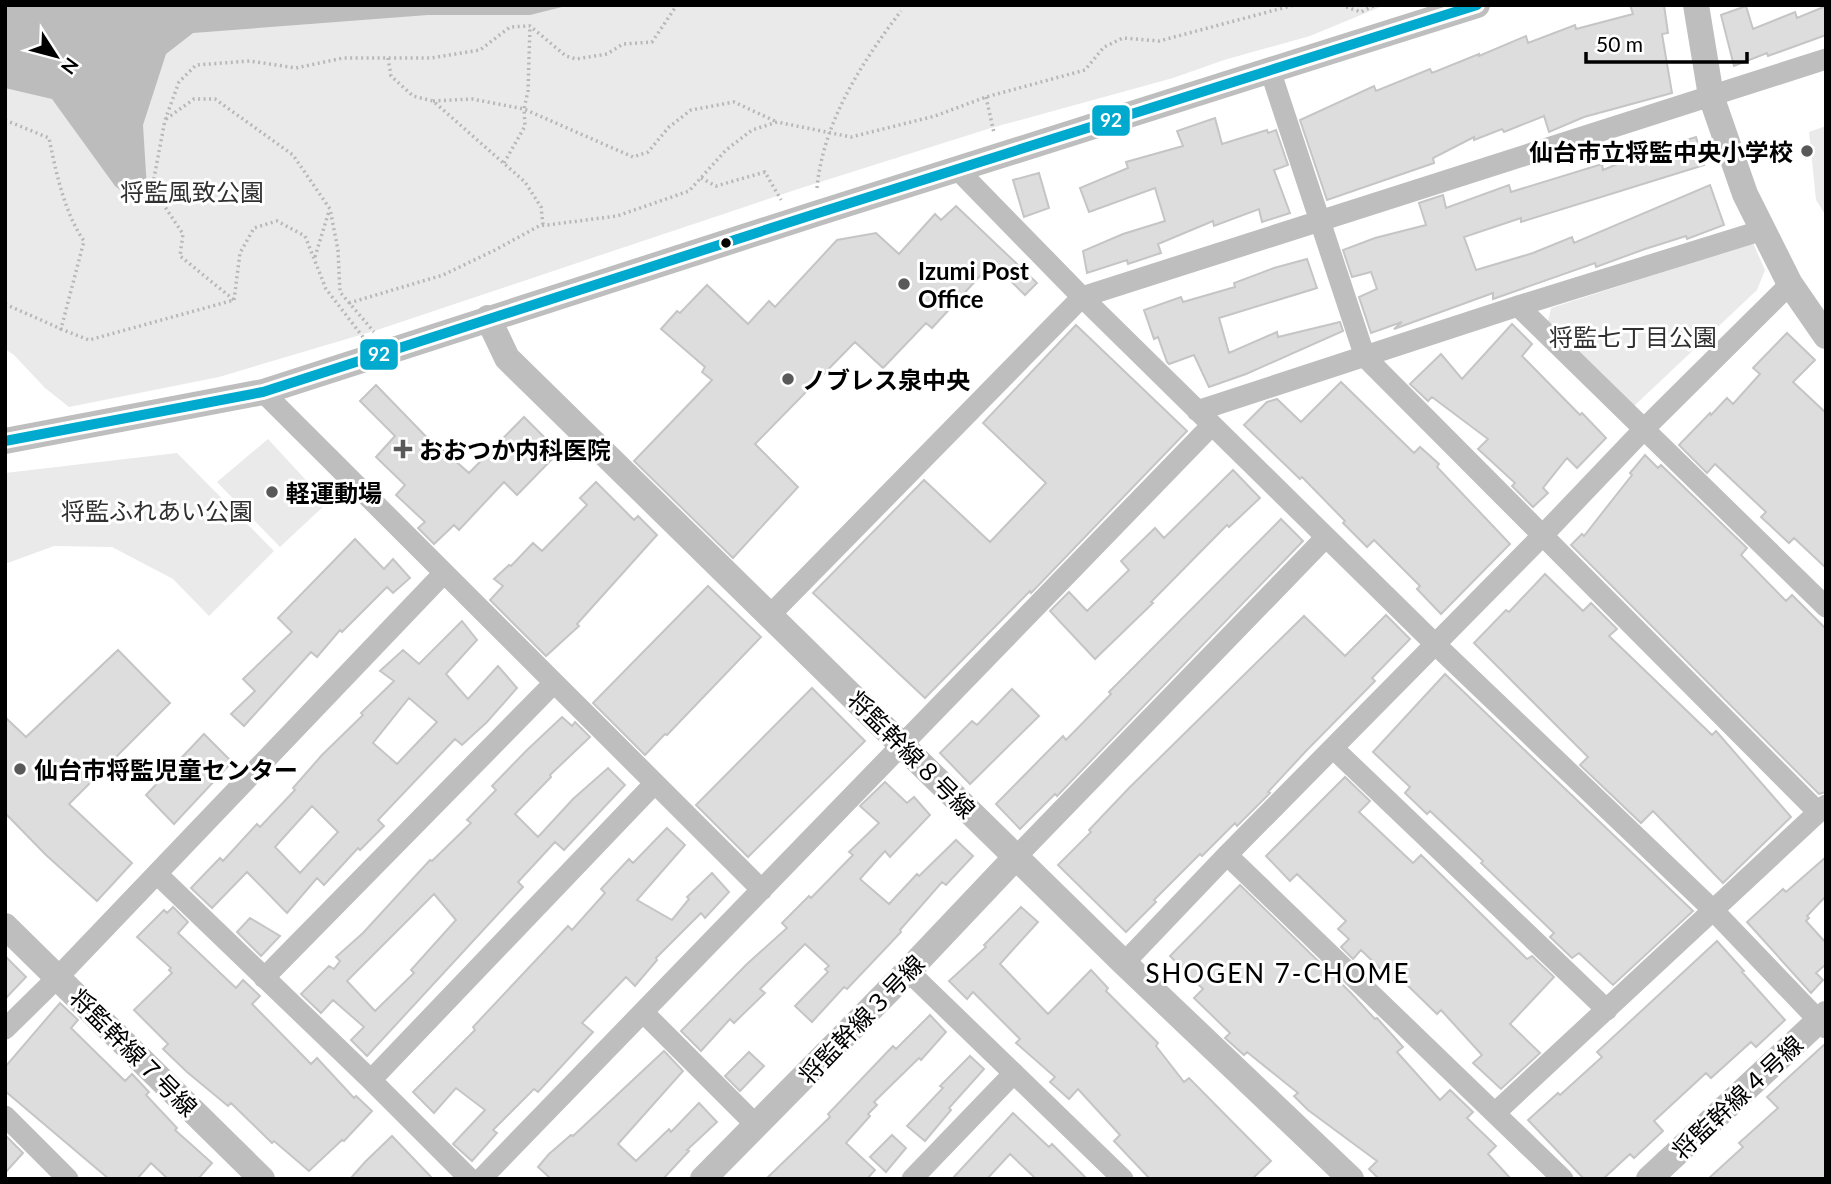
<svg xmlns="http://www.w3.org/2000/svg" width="1831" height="1184" viewBox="0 0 1831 1184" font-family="Lato,'Noto Sans JP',sans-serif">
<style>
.green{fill:#eaeaea}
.water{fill:#bcbcbc}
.building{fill:#ddd;stroke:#c5c5c5;stroke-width:2;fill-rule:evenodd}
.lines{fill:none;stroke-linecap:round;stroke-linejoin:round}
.path{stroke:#b8b8b8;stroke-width:3.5;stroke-dasharray:2 3.5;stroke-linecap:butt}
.minor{stroke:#bebebe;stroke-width:21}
.tertiary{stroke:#bebebe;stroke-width:26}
.bus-1-casing{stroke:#fff;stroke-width:16}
.bus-1{stroke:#00a9ce;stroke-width:10}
.poi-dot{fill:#595959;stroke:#fff;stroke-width:2.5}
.bus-dot{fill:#000;stroke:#fff;stroke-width:2.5}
.labels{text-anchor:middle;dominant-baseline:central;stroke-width:6;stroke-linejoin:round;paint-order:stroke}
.poi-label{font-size:24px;font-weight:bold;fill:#000;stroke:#fff;text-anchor:start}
.park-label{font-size:24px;fill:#303030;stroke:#fff}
.street-label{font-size:24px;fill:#000;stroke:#fff}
.neighbourhood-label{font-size:26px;letter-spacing:2px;fill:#000;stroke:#fff}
.line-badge{stroke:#fff;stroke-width:2.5}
.badge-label{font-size:19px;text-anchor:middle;font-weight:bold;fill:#fff}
</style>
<rect width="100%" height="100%" fill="#fff"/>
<path class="green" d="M5 5H1385L1310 36 1224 60 1173 78 991 128 798 189 377 330 219 377 69 407 45 388 14 355 5 349Z
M1826 126V216L1816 200 1809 132Z
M1753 243 1765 270 1757 290 1633 407 1547 326 1551 308Z
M268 439 327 503 280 547 217 482Z
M177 453 274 551 209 616 173 579 112 547 54 546 5 564V473Z"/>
<path class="water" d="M5 5H570L530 15H428L193 33 166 54 143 125 147 189 133 200 115 186 52 99 5 88Z"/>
<path class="building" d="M1630 5H1664L1668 33 1662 34 1672 93 1584 117 1549 132 1544 116 1504 132 1502 129 1474 140V137L1433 158 1434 163 1327 200 1300 120 1374 86 1376 91 1430 69 1432 73 1479 54V56L1526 36 1528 43 1575 25 1576 29 1633 14Z
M1746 6 1753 29 1795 12 1797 18 1826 6V35L1768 56 1767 53 1734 66 1721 15Z
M1215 118 1222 144 1267 130 1268 133 1276 130 1288 165 1274 170 1290 213 1262 222 1259 209 1214 226 1213 221 1158 244 1161 253 1128 264 1127 260 1087 273 1083 251 1123 234 1165 221 1155 188 1089 212 1080 188 1128 168 1126 162 1183 146 1177 131Z
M1696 137 1704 165 1521 222V218L1464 237 1476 270 1533 253 1572 237 1574 243 1710 185 1724 225 1687 239 1686 236 1645 249 1596 267 1595 263 1493 299V293L1394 329 1402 322 1371 333 1359 297 1377 289 1371 272 1352 277 1343 250 1375 238 1426 225 1419 203 1443 195 1446 208 1509 185 1511 192 1602 164 1603 170 1644 153Z
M1039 173 1049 208 1024 217 1013 180Z
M956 206 1037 283 1025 295 992 263 932 328 926 323 883 368 855 342 755 444 798 487 733 558 634 461 712 380 702 372 705 367 661 329 677 311 680 313 707 285 748 324 769 301 775 307 837 240 876 233 899 254 935 214 941 220Z
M1307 259 1317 288 1219 318 1229 353 1277 332 1278 337 1340 322 1343 331 1246 374 1209 387 1194 355 1169 364 1167 362 1158 337 1154 339 1144 310 1181 297 1183 302 1235 287 1234 283 1274 268Z
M1512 324 1532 344 1522 356 1580 415 1582 413 1606 438 1577 468 1567 458 1543 488 1548 493 1533 507 1512 486 1515 483 1478 449 1488 439 1432 397 1428 401 1410 384 1441 354 1462 379Z
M1076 325 1187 431 1031 593 1030 591 925 698 813 593 924 480 990 542 1046 483 983 423Z
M1787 333 1815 360 1793 382 1826 413V568L1794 538 1789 543 1761 517 1766 512 1715 464 1707 473 1679 445 1710 413 1711 415 1727 398 1733 404 1760 374 1753 368Z
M1341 382 1414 453 1420 447 1439 464 1437 467 1510 544 1441 614 1417 589 1420 586 1374 540 1367 547 1343 523 1345 521 1302 477 1300 479 1244 425 1267 402 1277 399 1301 422Z
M376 385 440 451 442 449 469 473 524 417 559 452 517 495 504 482 459 530 454 525 434 544 418 528 425 522 396 495 405 485 376 457 395 436 360 401Z
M1645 455 1658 468 1661 465 1747 548 1741 555 1786 601 1792 595 1826 629V792L1819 794 1571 545 1582 534 1584 536 1632 475 1630 473Z
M1233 470 1260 498 1229 527 1227 525 1151 602 1153 603 1095 659 1050 611 1069 592 1087 611 1129 570 1121 561 1155 528 1164 538Z
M596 482 634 520 638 516 657 535 577 624 579 626 546 656 490 600 503 586 494 579 509 565 511 566 533 543 542 551 587 505 580 498Z
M1281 519 1303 541 1057 796 1055 794 1020 829 996 804 1063 736 1066 740 1111 694 1109 692Z
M355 539 384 569 393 559 410 578 393 593 387 587 342 632 340 630 317 657 311 652 244 726 231 714 255 691 243 679 292 632 278 618Z
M1545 574 1583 611 1591 603 1617 629 1609 636 1712 735 1716 731 1791 817 1723 883 1653 811 1641 823 1580 765 1588 757 1474 643 1506 610 1509 612Z
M708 586 761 637 667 735 665 734 645 755 593 703Z
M1386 615 1410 639 1372 678 1375 681 1307 750 1268 792 1270 793 1237 826 1235 823 1202 856 1200 854 1154 900 1156 902 1126 932 1058 865 1091 832 1089 830 1129 788 1304 616 1345 656Z
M462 621 477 640 446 674 468 699 498 666 517 688 487 722 462 745 455 739 378 820 384 826 360 850 358 848 324 885 317 878 287 913 247 872 212 908 191 888 220 858 223 861 257 824 260 827 295 790 293 788 322 755 363 715 361 713 394 681 380 671 403 650 419 664ZM409 698 437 722 397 764 373 743ZM312 806 338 832 300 873 275 847Z
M118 650 170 703 69 804 132 863 97 901 46 855 5 813V717L26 737Z
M1445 674 1693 911 1613 985 1579 953 1572 958 1550 937 1554 933 1481 863 1483 861 1430 811 1427 814 1405 793 1410 787 1373 752Z
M812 688 865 741 748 857 696 805Z
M1012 689 1039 716 970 784 940 753 972 721 977 725Z
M562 717 572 726 575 722 590 737 550 775 551 777 515 814 538 837 573 799 608 768 625 785 564 850 555 842 518 882 523 887 367 1056 351 1040 364 1027 333 1000 321 1013 301 994 329 966 334 969 340 961 336 957 363 933 430 860 432 861 471 823 467 820 496 790 492 786 526 751ZM434 894 456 920 411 970 414 973 375 1011 347 981Z
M204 734 232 762 174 824 146 795Z
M1345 777 1370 801 1359 812 1413 863 1421 855 1527 959 1532 956 1554 977 1510 1024 1540 1053 1501 1089 1473 1063 1482 1055 1441 1010 1437 1014 1402 980 1397 985 1361 950 1353 959 1341 947 1349 939 1338 929 1346 921 1297 874 1290 881 1266 856Z
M885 782 907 803 914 797 930 815 890 857 885 851 860 879 889 904 917 874 919 876 956 840 973 856 946 885 942 882 900 930 901 932 847 989 844 987 812 1022 795 1006 828 972 825 969 829 966 805 944 760 989 765 993 734 1023 730 1019 701 1051 681 1031 747 964 787 928 782 923 809 896 811 898 853 855 849 852 879 823 860 806Z
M667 828 685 845 637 900 672 920 689 899 687 897 712 873 729 892 705 918 701 913 656 958 657 960 635 986 626 977 582 1023 593 1032 538 1092 534 1089 493 1130 497 1133 472 1161 453 1144 485 1110 456 1088 434 1113 413 1092 475 1030 473 1027 568 926 572 930 605 893 601 889 629 859 633 863Z
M1826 857V896L1807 916 1809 918 1806 921 1826 943V964L1816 973 1823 980 1811 993 1747 922 1783 889 1786 892Z
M1240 885 1351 993 1375 1019 1377 1018 1403 1047 1397 1052 1440 1100 1450 1090 1473 1112 1467 1118 1496 1146 1488 1154 1511 1179H1379L1369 1169 1377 1161 1308 1110 1294 1096 1298 1093 1247 1052 1244 1055 1225 1038 1230 1033 1194 998 1203 989 1170 956Z
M173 907 188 922 178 933 236 988 243 980 260 996 252 1004 311 1064 317 1058 354 1098 356 1096 372 1111 344 1141 342 1140 309 1171 274 1141 272 1143 231 1103 228 1106 187 1072 163 1049 168 1044 134 1010 172 973 169 970 171 968 137 937 164 910 167 913Z
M1021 907 1038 922 1000 964 1048 1014 1091 970 1108 988 1106 991 1158 1043 1156 1046 1184 1082 1189 1078 1271 1161 1252 1179H1150L1114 1141 1120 1135 1078 1089 1069 1099 1050 1082 1055 1077 1016 1043 1020 1039 973 992 967 999 949 981 986 947 984 945Z
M250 918 280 936 261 956 237 932Z
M1717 941 1744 971 1742 972 1785 1020 1756 1047 1751 1042 1711 1078 1706 1073 1654 1121 1663 1131 1634 1158 1630 1154 1603 1179H1584L1528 1120 1558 1093 1560 1095 1602 1057 1597 1052Z
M5 956 26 977 5 999Z
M60 1003 78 1020 71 1028 125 1081 132 1074 149 1092 146 1095 177 1128 175 1130 212 1163 198 1179H168L151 1163 137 1179H109L5 1091V1067Z
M930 1015 946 1032 921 1060 919 1058 874 1102 877 1105 868 1114 870 1116 846 1143 875 1170 867 1179H766L830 1117 828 1114 893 1046 896 1049Z
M1826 1043V1179H1708L1743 1147 1739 1143 1778 1108 1767 1097Z
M664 1051 683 1071 618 1144 636 1161 669 1129 671 1132 699 1103 717 1122 687 1150 689 1151 663 1179H551L538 1167 549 1154 571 1135 573 1136Z
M749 1052 764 1066 740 1091 725 1076Z
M970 1056 984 1069 949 1108 951 1110 925 1141 907 1126 943 1088 940 1086Z
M1013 1113 1049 1147 1052 1144 1087 1179H1036L1010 1154 987 1179H952Z
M5 1135 23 1153 5 1173Z
M892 1135 906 1148 886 1172 870 1157Z
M392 1136 433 1179H350L365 1162Z"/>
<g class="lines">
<path class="path" d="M1341 5 1361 12 1375 5
M388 58 391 76 413 96 433 101 525 182 541 207 543 225
M986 97 994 133
M433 101 472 99 524 109 633 157 648 152 669 127 691 110 734 102 777 122
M166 119 194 99H215L293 155 330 209 338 250 340 292 374 332
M5 120 49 138C56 172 64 212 84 241L61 329 89 340 234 300 180 256 183 234 161 201 154 178 165 120 179 82 196 65 250 61 296 68 343 58H431L480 50 510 27 530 26 566 56 576 59 607 54 623 44 652 42 677 5
M504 163 525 126 524 109 528 91 530 26
M701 178 716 186 765 172 781 200
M817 188C823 122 862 62 901 11
M315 257 329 211
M234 300 240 253 254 228 277 221 305 236 326 289 363 337
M349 303 443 275 495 250 539 226 617 216 689 191 726 150 752 130 777 122 851 137 935 116 986 97 1085 70 1104 47 1123 38 1159 41 1294 5
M5 304 61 329"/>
<path class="minor" d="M1270 70 1365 357 1818 812
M957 169 1082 297 1435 644 1712 909 1826 1028
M1518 306 1826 607
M263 392 762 890
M1197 411 1518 306 1763 230
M770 615 1082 297 1826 59
M1333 748 1607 1010
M1227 855 1563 1179
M1016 857 1326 537
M157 874 371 1080 470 1179
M1124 963 1227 855 1542 536 1645 428 1790 284
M908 971 1123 1179
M264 978 554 683
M643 1012 756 1125
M5 1029 58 977 444 573
M371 1080 655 783
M1496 1112 1826 805
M5 1116 68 1179
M481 1179 1212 425
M912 1179 1014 1073"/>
<path class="tertiary" d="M1696 5 1711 96 1745 194 1790 284 1826 336
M488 318 507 358 1124 963 1351 1179
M5 441 263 392 815 214 1477 5
M5 926 262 1179
M703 1179 908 971 1016 857
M1649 1179 1826 1014"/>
<g class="bus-1-casing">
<path id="bus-1" d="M5 441 263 392 815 214 1477 5"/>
</g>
<use href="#bus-1" class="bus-1"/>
</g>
<g class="poi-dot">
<circle cx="1807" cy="151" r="7"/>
<circle cx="904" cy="284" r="7"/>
<circle cx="788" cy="379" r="7"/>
<path d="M399.5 438.5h7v7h7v7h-7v7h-7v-7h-7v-7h7z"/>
<circle cx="272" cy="492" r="7"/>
<circle cx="20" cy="769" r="7"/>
</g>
<circle class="bus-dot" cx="726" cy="243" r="6"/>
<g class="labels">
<g class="poi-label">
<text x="1793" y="151" text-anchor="end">仙台市立将監中央小学校</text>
<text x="918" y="270">Izumi Post<tspan x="918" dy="28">Office</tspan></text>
<text x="802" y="379">ノブレス泉中央</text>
<text x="419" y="449">おおつか内科医院</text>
<text x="286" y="492">軽運動場</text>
<text x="34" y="769">仙台市将監児童センター</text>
</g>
<g class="park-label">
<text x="192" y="191">将監風致公園</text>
<text x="1633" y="336">将監七丁目公園</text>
<text x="157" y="510">将監ふれあい公園</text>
</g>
<g class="street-label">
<text transform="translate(912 754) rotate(45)">将監幹線８号線</text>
<text transform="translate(861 1019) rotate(-46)">将監幹線３号線</text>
<text transform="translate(134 1052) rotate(45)">将監幹線７号線</text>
<text transform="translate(1737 1097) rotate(-43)">将監幹線４号線</text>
</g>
<g class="neighbourhood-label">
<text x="1278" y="973">SHOGEN 7-CHOME</text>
</g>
</g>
<g class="line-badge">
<rect x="1091" y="104" width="40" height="33" rx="7" fill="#00a9ce"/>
<rect x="359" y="338" width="40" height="33" rx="7" fill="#00a9ce"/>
</g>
<g class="badge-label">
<text x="1111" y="127">92</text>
<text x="379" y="361">92</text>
</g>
<rect width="1831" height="1184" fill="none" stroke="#000000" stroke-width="14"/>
<g transform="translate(56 56) rotate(126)" stroke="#ffffff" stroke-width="5" paint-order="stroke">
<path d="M0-5L12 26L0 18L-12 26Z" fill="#000000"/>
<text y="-10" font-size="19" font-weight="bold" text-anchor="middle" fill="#000000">N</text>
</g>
<path d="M1586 52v10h161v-10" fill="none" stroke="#000000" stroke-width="3.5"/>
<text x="1596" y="52" font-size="21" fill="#000000" stroke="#ffffff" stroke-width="5" paint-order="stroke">50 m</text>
</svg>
